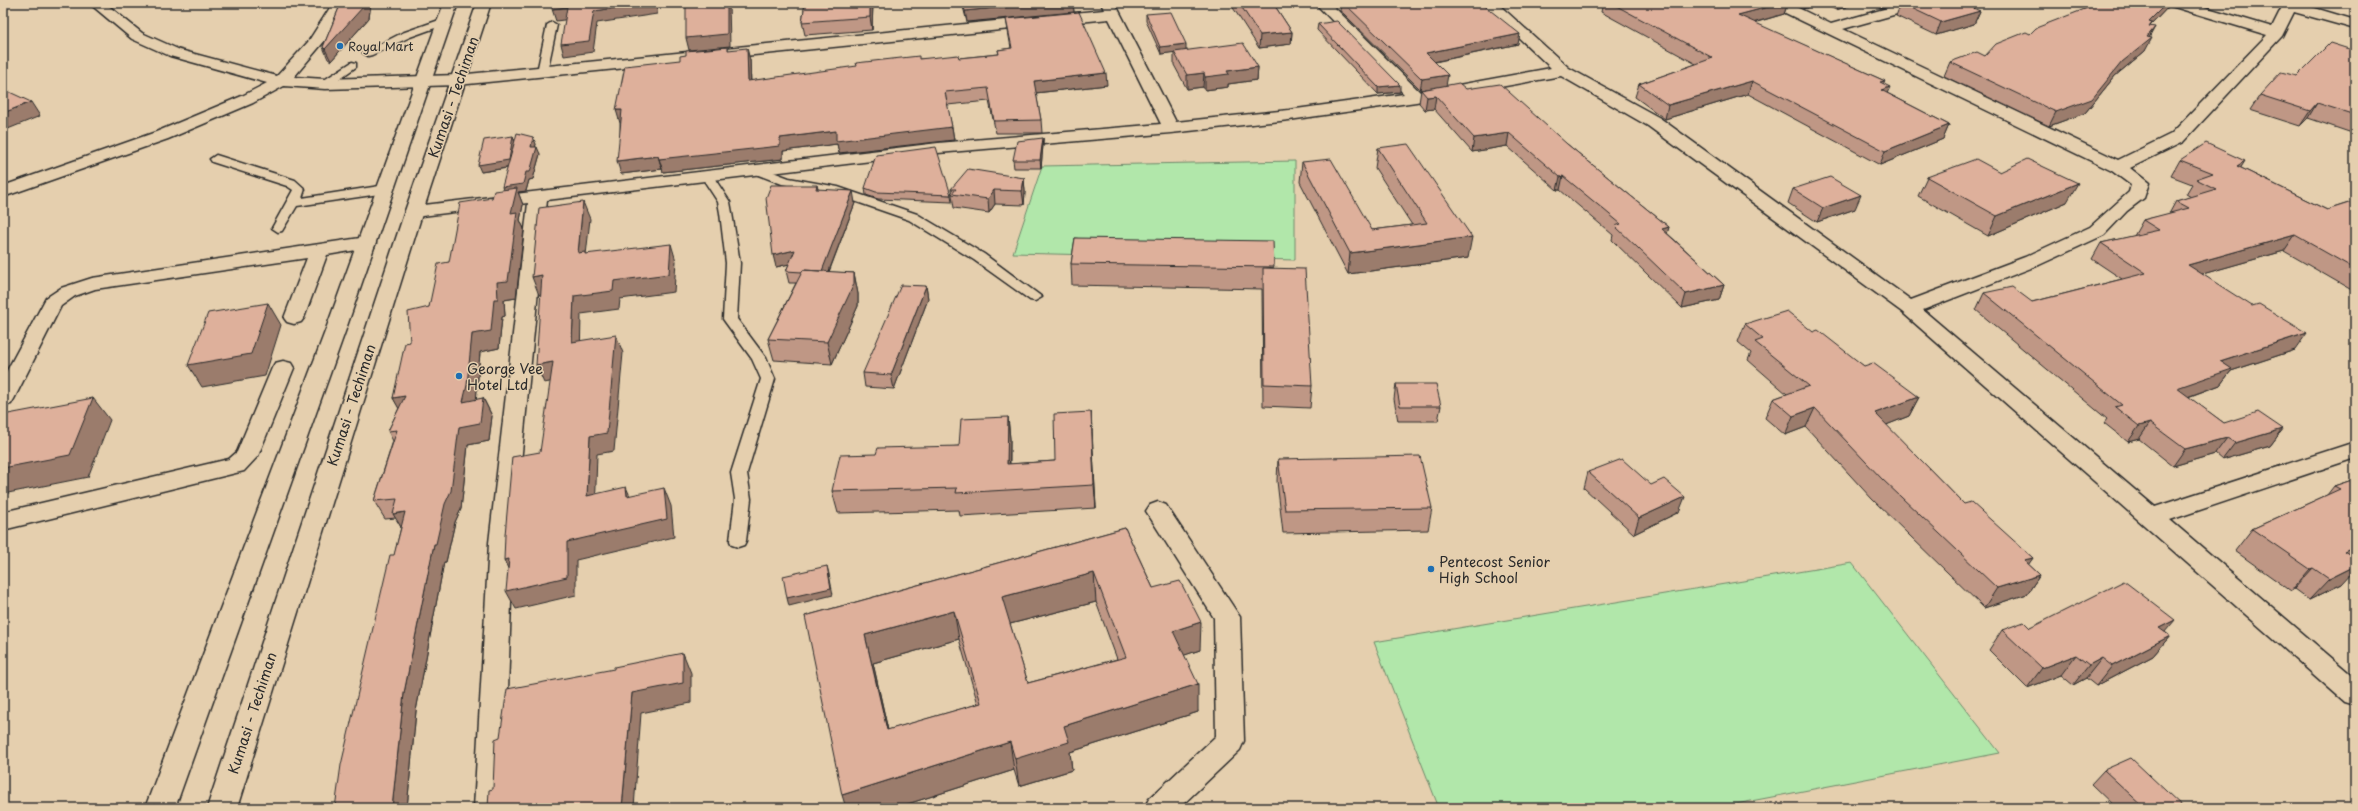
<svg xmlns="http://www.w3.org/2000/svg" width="2358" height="811" viewBox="0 0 2358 811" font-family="'Playpen Sans',sans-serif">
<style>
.green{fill:#b1e7aa;stroke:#6e896a}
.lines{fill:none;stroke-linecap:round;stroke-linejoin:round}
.lane-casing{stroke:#2b2b2b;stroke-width:3}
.street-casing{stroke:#2b2b2b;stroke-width:3}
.highway-casing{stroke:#2b2b2b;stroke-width:3}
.lane{fill:#e5cfae;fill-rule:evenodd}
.street{fill:#e5cfae;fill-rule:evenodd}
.highway{fill:#e5cfae;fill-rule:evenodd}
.wall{fill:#bf9785;stroke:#2b2b2b;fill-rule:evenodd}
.shaded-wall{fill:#9b7b6c;stroke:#2b2b2b}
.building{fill:#deb09b;stroke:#2b2b2b;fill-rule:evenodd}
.poi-dot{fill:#1f6fb2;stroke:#e5cfae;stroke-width:1.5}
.labels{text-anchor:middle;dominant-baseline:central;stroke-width:3;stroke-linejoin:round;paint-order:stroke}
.far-poi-label{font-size:12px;fill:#2b2b2b;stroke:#e5cfae;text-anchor:start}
.street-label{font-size:14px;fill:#2b2b2b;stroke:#e5cfae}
.poi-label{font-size:14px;fill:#2b2b2b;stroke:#e5cfae;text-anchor:start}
</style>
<rect width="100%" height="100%" fill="#e5cfae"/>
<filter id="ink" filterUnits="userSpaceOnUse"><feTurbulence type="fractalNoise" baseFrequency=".025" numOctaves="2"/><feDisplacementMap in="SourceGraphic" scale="8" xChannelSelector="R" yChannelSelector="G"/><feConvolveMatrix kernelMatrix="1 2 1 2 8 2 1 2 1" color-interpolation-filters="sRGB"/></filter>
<g filter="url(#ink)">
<path class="green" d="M1295 161V260L1013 253 1042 166Z
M1852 563 2000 753 1715 808H1439L1374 642Z"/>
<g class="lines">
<g class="lane-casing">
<path id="lane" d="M445 18 450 21 449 23 410 37 372 55 368 56 363 53 402 33Z
M552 22 557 25 547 72 542 75 537 72 547 25Z
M352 62 356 63V67L329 86H321V82Z
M216 155 295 180 305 189 302 198 386 185 392 189 386 193 297 206 282 231 278 232 272 228 293 190 287 186 212 162 210 159Z
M757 166 789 178 838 187 917 214 984 254 1042 297 1035 301 1030 300 974 260 909 220 831 193 782 184 753 173 751 170Z
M707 172 711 173 730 202 732 213 740 263 737 319 766 358 775 379 747 473 751 499 746 541 744 545 738 547 732 545 730 541 735 499 731 473 761 379 752 359 723 319 726 263 720 213 718 202 701 176Z"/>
</g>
<g class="street-casing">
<path id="street" d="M89 3H105L142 33 180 50 277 76 308 42 333 3H347L327 38 294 77 325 79 458 75 1104 10 1101 3H1115L1176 122 1289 110 1404 94 1315 3H1330L1420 92 1551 68 1482 3H1497L1569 68 1660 118 1911 300 2025 257 2090 227 2129 192 2131 185 2112 171 1771 6 1769 3H1788L1831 24 1905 3H1928L1926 6 1843 29 2118 160 2171 134 2267 35 2171 6 2169 3H2191L2272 27 2284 3H2298L2355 20V29L2294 12 2282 36 2183 142 2130 168 2149 183 2144 198 2127 211 2104 235 2039 265 1923 310 2155 507 2355 442V458L2170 520 2355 678V705L2345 702 1902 312 1648 126 1561 76 1416 102 1289 120 1171 133 938 153 547 200 513 543 504 808H474L489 543 528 203 414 217 408 215 405 211 408 207 938 143 1161 124 1109 19 458 85 325 89 284 86 253 103 168 139 3 197V186L156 132 242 96 267 83 170 56 132 39Z
M367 237 374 239 376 243 374 247 327 255 304 318 301 322 294 324 287 322 284 318 307 258 95 289 75 296 61 306 14 399 11 404 3 406V378L46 298 61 288 92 278Z
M283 361 291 363 294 368 258 456 244 471 3 530V512L229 459 237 452 272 368 275 363Z
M1158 502 1166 505 1240 617 1244 741 1240 750 1179 808H1144L1149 799 1216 736 1214 618 1146 511 1150 505Z"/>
</g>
<g class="highway-casing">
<path id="highway" d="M444 3H458L346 329 175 808H145L326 329Z
M477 3H491L423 211 237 808H207L405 211Z"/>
</g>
<use href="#lane" class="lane"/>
<use href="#street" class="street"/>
<use href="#highway" class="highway"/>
</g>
<path class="wall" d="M341 3H371L369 18 331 61 328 59 323 47Z
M803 3H873L872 30 805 35 802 22 805 4H803Z
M962 3H1073L1074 12 967 22Z
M1230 3H1273L1292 32 1291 44 1259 48Z
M1341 3H1442L1518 44 1435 62 1446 86 1466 89 1567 144 1669 227 1667 233 1724 285 1719 300 1682 308 1612 240 1613 235 1560 190H1557L1507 146 1472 152 1434 109 1425 110 1419 103 1421 90 1344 14 1340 11Z
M1603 3H1788L1784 14 1754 23 1885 81 1883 84 1887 93 1949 125 1943 139 1880 165 1748 94 1665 119 1635 97 1639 84 1696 64 1601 12Z
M1791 3H1858L1836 10 1822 3 1803 9Z
M1871 3H1900L1881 8Z
M1901 3 1980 11 1974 24 1936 35 1896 16Z
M2083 3H2171L2169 6 2150 26 2149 37 2145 51 2115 76 2085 113 2049 126 1944 76 1950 62 1985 56 2085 9Z
M1146 14 1186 50 1258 67 1257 80 1228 84V87L1205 90 1203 87 1187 89 1174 65V52L1161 54 1146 21Z
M1006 19 1107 85 1036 93 1041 120 1042 133H996L989 101 947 105 952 127 954 140 839 153 837 144 783 151V159L663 172 662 169 621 174 620 123 680 60 686 55 728 47V50L750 60 751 81 919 59 959 58 999 54 998 50 1011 48 1008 31Z
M1318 24 1400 92 1378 94 1317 30Z
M2355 51V134L2308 118 2300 126 2250 110 2260 95 2297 76Z
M513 136 515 142 536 144 535 147 540 154 533 179 529 180 526 191 518 192 523 205 520 220 524 229 516 298 504 300 505 316 502 317 499 348 480 352 476 400 483 398 492 416 489 441 468 445 461 509 455 522 446 562H444L416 711 407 808H335L401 527 396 518 385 519 374 501 393 441 388 431 399 408 393 398 410 342 429 307 449 262 492 198 503 190 508 168 481 172Z
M1043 138V145L1041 168H1014L1013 160Z
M1378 148 1468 258 1348 274 1300 182 1302 162 1372 230 1412 225 1375 168Z
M2180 160 2241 168 2327 210 2355 201V292L2284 251 2202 274 2295 350 2231 371 2220 385 2188 397 2224 423 2283 429 2270 446 2222 460 2215 454 2173 466 2139 439 2128 442 2104 423 2107 419 1976 310 1984 293 2032 302 2122 279 2092 259 2101 243 2134 236 2143 220 2169 214 2176 201 2191 197 2186 194 2192 184 2171 176Z
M2000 172 2067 202 1988 236 1918 196 1927 177Z
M1024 178 1025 192 1024 205 995 204 989 213 954 208 951 189Z
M817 185 818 189 855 203 829 272 854 273 858 294V306L832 364 774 360 768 339 796 283H789L786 271 789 264 776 267Z
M865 188 951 195 952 202 878 199 866 195Z
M1793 189 1855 209 1817 222 1788 203Z
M1075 238 1274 268 1312 386 1310 408 1263 406 1262 289 1072 285 1071 264Z
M926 286 928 299 894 389 865 387 863 373Z
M1745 324 1813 332 1864 366 1919 397 1909 416 1886 425 1964 504 2033 558 2028 564 2040 575 2027 594 1984 608 1872 499 1806 427 1785 435 1765 418 1773 399 1787 394 1748 360 1751 353 1738 342Z
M1396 384 1441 406 1438 421H1398L1394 399Z
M1091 412 1096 508 960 516 959 510 838 513 832 491 876 454 959 446 1008 417 1010 439V464L1055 461Z
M1278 459 1432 508 1428 530 1283 533 1277 481Z
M1588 472 1679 512 1634 534 1584 488Z
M2355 479V558L2342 584 2309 600 2294 589 2291 591 2235 551 2252 529 2327 495 2334 486Z
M1125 528 1153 588 1200 650 1184 655 1198 712 1070 752 1072 770 1019 786 1014 770 895 808 805 616ZM1096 602 1117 659 1028 683 1010 624ZM959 639 978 704 888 730 873 663Z
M2030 628 2165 632 2170 636 2153 656 2096 686 2086 678 2073 685 2061 675 2027 688 1989 650 2002 630Z
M2104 770 2184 808H2116L2091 784Z"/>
<path class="shaded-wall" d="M364 3H371L369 18 331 61 325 49Z
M651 3H658L657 14 597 23 593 52 564 56 561 44 594 11Z
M727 3H729L730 46 689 50 686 38Z
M870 3H873L872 30 870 17Z
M1044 3H1073L1074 12 967 22 965 11Z
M1783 3H1788L1784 14 1735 28 1738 15Z
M1805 3H1822L1803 9Z
M1839 3H1858L1836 10Z
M1883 3H1900L1881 8Z
M2167 3H2171L2169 6 2150 26 2145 35 2149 21Z
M567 7 571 19 556 21 552 9Z
M1980 11 1974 24 1936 35 1941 22Z
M2155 27 2148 40 2152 38 2145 51 2115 76 2085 113 2049 126 2056 112 2122 62 2147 37Z
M1292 32 1291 44 1259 48 1260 35Z
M1520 34 1518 44 1424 64 1426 53Z
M1186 44V51L1161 54 1160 47Z
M747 48 750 60 751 93 748 81Z
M1258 67 1257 80 1228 84V87L1205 90V77L1227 71Z
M1106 73 1107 85 1035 93 1034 81Z
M1204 73 1203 87 1187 89V75Z
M1448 75 1446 86 1420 90 1422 79Z
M1752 81 1748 94 1665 119 1668 105Z
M1400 85V92L1378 94V87Z
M1890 87 1884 100 1881 90Z
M1436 96 1434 109 1425 110 1427 97Z
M31 102 40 116 3 131V113Z
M2317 103 2308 118 2300 126 2310 111Z
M616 110H622L626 122 620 123Z
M1949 125 1943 139 1880 165 1885 151Z
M952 127 954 140 839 153 837 144 783 151V159L663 172 659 159 780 138 836 131Z
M1509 133 1507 146 1472 152 1474 138Z
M513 136 515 143 512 167 481 172 478 165Z
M533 137 536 144 534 155 531 147Z
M1043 138V145L1041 168 1040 160Z
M537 147 540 154 533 179 529 180 526 191 518 192 523 205 520 220 524 229 516 298 504 300 505 316 502 317 499 348 480 352 476 403 463 402 472 334 494 299 497 282 505 194 502 187 526 172Z
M658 156 662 169 621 174 617 161Z
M2245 161 2235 177 2237 166Z
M1563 176 1560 190H1557L1560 177Z
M1024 178 1025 192 1024 205 1022 191Z
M2078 183 2067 202 1988 236 1997 216Z
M994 190 995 204 989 213 988 199Z
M853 191 855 203 824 284 821 272Z
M1861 195 1855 209 1817 222 1823 208Z
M583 202 590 219 586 255 578 253Z
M1669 227 1665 241 1662 229Z
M2295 235 2284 251 2178 281 2188 265Z
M1472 237 1468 258 1348 274 1350 253Z
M671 244 676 261 674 292 620 299 619 309 581 314 580 360 572 342 574 296 614 281Z
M795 250 798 262 776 267 773 255Z
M854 273 858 294V306L832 364 827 342Z
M542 275 549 293 539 295 532 277Z
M1724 285 1719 300 1682 308 1686 294Z
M926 286 928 299 894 389 891 375Z
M268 303 281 325 265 376 202 387 188 365Z
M2307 333 2295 350 2231 371 2220 385 2165 405 2177 388 2220 361Z
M616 335 623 353 614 451 597 454 595 514 587 496 590 436Z
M553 362 561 380 544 383 536 365Z
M405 396 403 416 393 398Z
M1919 397 1909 416 1866 433 1875 413Z
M93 398 110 420 88 477 3 494V468Z
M483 398 492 416 489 441 468 445 461 509 455 522 446 562H444L416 711 407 808H392L404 693 434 544 459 427Z
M1815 408 1806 427 1785 435 1793 416Z
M1091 412 1092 434 1096 508 1094 485Z
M1008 417 1010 439 1009 486 1007 464Z
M2150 423 2139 439 2128 442 2139 426Z
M2283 429 2270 446 2222 460 2235 443Z
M2227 438 2215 454 2173 466 2185 449Z
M626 487 634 505 627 496Z
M664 488 671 506 674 537 576 560V595L516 609 506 591 567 542Z
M1685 497 1679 512 1634 534 1639 518Z
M405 512 404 532 393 514Z
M2355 546V558L2325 572 2344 551Z
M2033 558 2020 577 2024 560Z
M509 559 513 579 504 560Z
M827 566 829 574 833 595 789 606 787 598Z
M2355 566V570L2342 584 2309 600 2329 579Z
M2313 568 2294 589 2291 591 2310 569Z
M1094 573 1096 602 1006 625 1002 597Z
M2040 575 2027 594 1984 608 1997 588Z
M954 611 959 639 873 663 894 758 887 730 865 635Z
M2175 620 2159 639V628Z
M1201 622 1200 650 1173 659V631Z
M2170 636 2153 656 2096 686 2112 666Z
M683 653 691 673V703L641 713 634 808H622L632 693Z
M2076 655 2061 675 2027 688 2042 668Z
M2102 658 2086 678 2073 685 2089 665Z
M1198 684V712L1070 752 1072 770 1019 786 1015 759 1064 726Z
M1010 742 1014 770 895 808H846L842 795Z"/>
<path class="building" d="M341 3H364L363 7 325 49 323 47Z
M552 3H651L594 11 589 41 561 44 567 7 552 9Z
M686 3H727V34L686 38Z
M805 3H870V17L802 22Z
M963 3H1044L965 11Z
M1239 3H1273L1292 32 1260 35Z
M1344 3H1442L1443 4 1447 3H1481L1520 34 1426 53 1448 75 1422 79Z
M1611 3H1783L1738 15 1885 81 1880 82 1890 87 1881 90 1949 125 1885 151 1752 81 1668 105 1639 84 1713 58Z
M1901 3H1962L1980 11 1941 22Z
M2094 3H2167L2149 21 2152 22 2149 26 2155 27 2147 37 2152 38 2122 62 2092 99 2056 112 1950 62 1977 52 1985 56 1996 44 2026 32 2030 34 2036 28 2095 5Z
M1079 12 1106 73 1034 81 1041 120 994 121 988 88 945 92 952 127 836 141V131L780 138V146L659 159 658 156 617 161 622 110H616L625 66 680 60V56L686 55V51L728 47V50L747 48 748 81 857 66 856 63 919 56V59L958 55 959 58 999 54 998 50 1012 48 1006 19Z
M1171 12 1186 44 1160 47 1146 14Z
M1337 21 1400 85 1378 87 1318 24Z
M1243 43 1258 67 1227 71 1229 74 1205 77 1204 73 1187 75 1174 52Z
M2330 43 2355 51V115L2317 103 2310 111 2260 95 2281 72 2297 76Z
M1459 83 1466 89 1500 84 1567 144 1669 227 1662 229 1724 285 1686 294 1615 226 1621 224 1563 176 1560 177 1509 133 1474 138 1436 96 1427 97 1421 90Z
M3 89 31 102 3 113Z
M517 133 533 137 531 147H537L530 172H526L523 184 502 187Z
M513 136 509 160 478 165 484 140Z
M1043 138 1040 160H1013L1017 141Z
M2206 143 2245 161 2237 166 2327 210 2355 201V269L2295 235 2188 265 2252 306 2259 304 2307 333 2220 361 2232 369 2177 388 2224 423 2258 412 2283 429 2235 443 2227 438 2185 449 2150 423 2139 426 2115 407 2122 405 1984 293 2012 287 2032 302 2146 273 2101 243 2159 230 2143 220 2189 208 2176 201 2216 189 2196 179 2213 173 2180 160Z
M1408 144 1472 237 1350 253 1302 162 1331 159 1372 230 1427 223 1378 148Z
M936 147 951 195 876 192 865 188 876 155Z
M1976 159 2000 172 2027 159 2078 183 1997 216 1927 177Z
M968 169 1024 178 1022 191 994 190 988 199 952 194 956 189H951Z
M1830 177 1861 195 1823 208 1793 189Z
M771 185H817L816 189 853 191 822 271 803 270 802 272 786 271 795 250 773 255 766 198Z
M517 188 511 213 517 212 508 281 497 282 498 299H494L491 331 472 334 467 385 463 402 483 398 480 423 459 427 451 491 445 504 436 544H434L404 693 392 808H335L341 765 390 555H394L405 512 393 514 397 499 374 501 397 430 388 431 405 396 393 398 405 343 410 342 408 312 429 307 438 264 449 262 460 203 492 198 494 191Z
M583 202 578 253 585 252V254L671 244 669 274 614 281 613 291 574 296 572 342 616 335 607 433 590 436 587 496 626 487 627 496 664 488 667 519 567 542V577L506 591 509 559 504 560 505 535 512 457 540 452 553 362 536 365 542 275 532 277 539 208Z
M1075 238 1273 241 1274 267 1071 264Z
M1263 268 1305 269 1312 386 1264 384Z
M803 270 854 273V284L827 342 768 339Z
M901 285 926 286 891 375 863 373Z
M268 303 251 354 188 365 208 313Z
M1787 311 1813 332 1818 330 1864 366 1873 363 1919 397 1875 413 1964 504 1971 502 2033 558 2024 560 2040 575 1997 588 1882 479 1815 408 1793 416 1773 399 1809 386 1755 342 1763 339 1745 324Z
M1396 384H1436L1441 406H1400Z
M93 398 70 455 3 468V415Z
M1091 412 1094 485 956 493 957 488 832 491 840 455 876 454 878 448 959 446 961 419 1008 417 1007 464 1055 461 1054 414Z
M1420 456 1432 508 1285 510 1278 459Z
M1622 459 1651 485 1664 479 1685 497 1639 518 1588 472Z
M2355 479V546L2344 551 2355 558V566L2329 579 2313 568 2310 569 2252 529 2340 489 2334 486Z
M1125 528 1153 588 1180 581 1201 622 1173 631 1198 684 1064 726 1069 742 1015 759 1010 742 842 795 805 616ZM1094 573 1126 657 1028 683 1002 597ZM954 611 981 703 887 730 865 635Z
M827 566 831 588 787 598 783 576Z
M2124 581 2175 620 2159 628 2170 636 2112 666 2102 658 2089 665 2076 655 2042 668 2002 630 2024 622 2030 628Z
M683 653V683L632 693 622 808H488L489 790 493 789 495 739 500 737 507 689 614 669V667Z
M2131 758 2184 808H2145L2104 770Z"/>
</g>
<g class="poi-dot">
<circle cx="340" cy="46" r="4"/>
<circle cx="459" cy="376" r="4"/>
<circle cx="1431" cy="569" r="4"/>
</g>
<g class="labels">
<g class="far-poi-label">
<text x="348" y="46">Royal Mart</text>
</g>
<g class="street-label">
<text transform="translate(453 97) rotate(-71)">Kumasi - Techiman</text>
<text transform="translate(351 405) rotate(-72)">Kumasi - Techiman</text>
<text transform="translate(252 713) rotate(-72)">Kumasi - Techiman</text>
</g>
<g class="poi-label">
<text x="467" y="368">George Vee<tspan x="467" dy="16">Hotel Ltd</tspan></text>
<text x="1439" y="561">Pentecost Senior<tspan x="1439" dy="16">High School</tspan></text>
</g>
</g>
<rect width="2358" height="811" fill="none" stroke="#e5cfae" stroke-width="16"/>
<rect x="8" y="8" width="2342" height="795" fill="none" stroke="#2b2b2b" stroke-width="1.5" filter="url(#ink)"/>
</svg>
